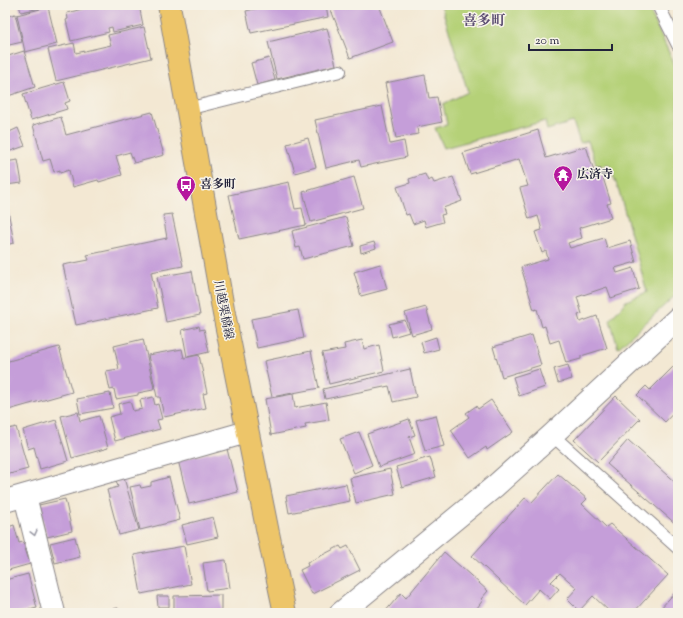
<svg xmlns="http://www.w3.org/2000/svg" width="683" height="618" viewBox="0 0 683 618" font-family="'Sorts Mill Goudy','Noto Serif JP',serif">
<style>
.green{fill:#b5d178;stroke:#6c7a5a}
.building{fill:#c59ed9}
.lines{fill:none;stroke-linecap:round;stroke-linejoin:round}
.service-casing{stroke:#8a8587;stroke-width:14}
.minor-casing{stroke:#8a8587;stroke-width:24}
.tertiary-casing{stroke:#8a8587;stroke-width:24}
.primary-casing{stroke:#8a8587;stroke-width:24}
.service{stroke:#fff;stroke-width:12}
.minor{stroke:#fff;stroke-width:22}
.tertiary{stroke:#fff;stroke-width:22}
.primary{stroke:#edc569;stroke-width:22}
.oneway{stroke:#9c9ca7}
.labels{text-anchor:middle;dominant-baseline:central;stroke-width:3;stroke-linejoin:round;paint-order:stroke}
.poi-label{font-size:12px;font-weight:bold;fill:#22223b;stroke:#f7f3e8;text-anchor:start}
.street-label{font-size:12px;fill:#22223b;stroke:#f7f3e8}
.quarter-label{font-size:14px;font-weight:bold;fill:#5b4d72;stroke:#f7f3e8}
</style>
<rect width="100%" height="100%" fill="#f7f3e8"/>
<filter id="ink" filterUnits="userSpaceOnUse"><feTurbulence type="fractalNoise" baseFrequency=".025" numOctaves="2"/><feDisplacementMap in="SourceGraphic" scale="8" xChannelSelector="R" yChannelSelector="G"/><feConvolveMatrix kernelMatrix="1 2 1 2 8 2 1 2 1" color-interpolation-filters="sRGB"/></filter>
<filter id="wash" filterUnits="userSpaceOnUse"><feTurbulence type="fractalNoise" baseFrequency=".012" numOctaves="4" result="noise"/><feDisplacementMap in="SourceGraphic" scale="16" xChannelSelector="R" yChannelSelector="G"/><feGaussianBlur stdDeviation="0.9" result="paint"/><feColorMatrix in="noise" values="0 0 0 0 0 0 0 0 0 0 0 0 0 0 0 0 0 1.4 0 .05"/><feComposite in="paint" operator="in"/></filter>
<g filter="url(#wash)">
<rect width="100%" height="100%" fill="#f3e8d3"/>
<path class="green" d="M441 5H647L678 72V293L618 348 610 320 626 301 647 292 619 191 609 164 597 167 588 141 580 143 573 122 547 130 545 121 444 148 435 128 447 125 443 104 468 92Z"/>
<g id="blocks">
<path class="building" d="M19 5H50V6L21 12Z
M97 5H103L104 8 108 6V5H139L143 25 113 32 112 27 108 28 109 32 71 41 66 20 68 19 67 13Z
M271 5H326L328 17 251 33 246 11Z
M329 5H379L393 42 350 58Z
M48 7 57 44 25 52 17 15Z
M15 14 22 42 5 46V17Z
M144 27 151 58 56 81 48 49 74 43 76 53 111 45 108 35Z
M327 28 336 65 277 79 268 42Z
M24 51 35 87 5 97V57Z
M269 58 275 80 257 85 251 63Z
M425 75 429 98 437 97 442 122 417 127 418 134 396 138 385 83Z
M64 82 70 101 65 103 67 109 31 120 23 94Z
M382 106 390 144 404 141 407 157 361 167 359 160 326 168 315 120Z
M152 112 164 155 134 163 130 152 116 156 122 175 99 182 98 180 73 187 69 170 60 173V170L54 172 50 159 43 161 33 125 61 117 66 135Z
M18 128 25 146 5 153V134Z
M538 130 546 158 586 146 594 171 600 168 611 203 607 204 611 218 579 228 582 238 568 243 570 248 604 238 607 248 630 241 636 262 615 268 617 273 633 268 639 289 611 298 607 287 577 297 582 314 578 315 580 322 597 316 607 348 581 356V359L566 363 559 340 550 343 545 326 542 327 537 309 534 310 521 267 548 259 546 251 542 253 535 232 542 230 538 216 529 219 520 188 528 186 519 159 470 174 463 153Z
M308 138 316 167 295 173 287 144Z
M18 160 22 183 5 185V162Z
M425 174 428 181 432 179 434 183 453 177 462 201 443 208 445 214 441 215 443 222 426 227 424 220 413 224 409 214 406 215 397 187 410 183 409 179Z
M354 177 363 208 311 222 303 192Z
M289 182 295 209 302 208 306 225 239 239 229 195Z
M5 210H8L14 243 5 245Z
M172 214 183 266 151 272 158 308 76 325 63 265 89 260 87 255 167 238 163 215Z
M346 217 354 246 303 259 300 247 296 248 292 231Z
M374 242 376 248 361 253 360 246Z
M380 264 387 289 361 296 354 272Z
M192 271 200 315 166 322 157 277Z
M426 307 432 329 412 335 405 313Z
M298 310 304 338 257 348 251 319Z
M405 320 409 332 392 337 389 324Z
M199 326 200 330 204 329 209 352 187 357 182 330Z
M532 335 541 365 502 377 493 347Z
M436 337 439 349 424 353 421 342Z
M143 339 154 388H153V390L138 393V395L116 399 114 389 110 390 106 371 119 369 114 346Z
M362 340 364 349 379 345 384 371 329 384 322 353 345 349 344 344Z
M59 347 72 392 5 411V362Z
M182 349 184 358 199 355 207 393 203 394 206 408 164 417 160 397H157L148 355Z
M311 351 319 388 272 397 264 361Z
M678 362V408L665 422 637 395 646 386 650 390Z
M568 365 572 379 558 383 554 369Z
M410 369 416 397 393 402 389 386 325 399 323 389Z
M539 369 545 387 519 396 513 377Z
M110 393 113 408 80 414 77 399Z
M293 394 295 408 326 402 329 420 305 424 306 428 271 435 265 399Z
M616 396 640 419 598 462 574 440Z
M153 397 155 405 158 404 162 419 157 420 160 429 115 441 109 417 120 414 118 404 130 401 133 411 142 409 140 400Z
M491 400 513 432 487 450 486 447 470 458 451 430 469 417 466 413 476 406 478 409Z
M78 412 80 421 99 416 108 448 72 458 61 416Z
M436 415 444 446 425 451 416 420Z
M409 419 415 435 409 437 415 454 379 467 367 434Z
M56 420 68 461 40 469 34 447 28 449 23 430Z
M16 427 28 469 6 475 5 471V430Z
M359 432 372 465 354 473 340 439Z
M628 440 678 485V526L607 464Z
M227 449 238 492 189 504 178 460Z
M430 457 436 477 402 487 396 467Z
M390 469 395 494 356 503 350 478Z
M558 474 587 499 582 504 606 527 610 524 668 575 633 613H611L593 596 579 611 567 599 577 588 560 573 551 582 559 589 550 599 539 589 525 605 472 556 525 498 531 503Z
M169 477 180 520 140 530 130 487 140 485 141 488 151 486V482Z
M124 478 139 530 119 535 107 490 118 487 116 480Z
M346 484 350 501 289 513 286 496Z
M65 499 72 531 47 537 39 505Z
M213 517 218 537 187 544 182 525Z
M14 525 19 543 23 542 30 564 5 571V528Z
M75 537 80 557 55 563 50 543Z
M184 546 191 584 141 594 134 555Z
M340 546 342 549 348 546 360 570 312 594 300 570 308 566 307 563Z
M444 552 488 591 481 599 483 600 474 612 476 613H384L401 593 406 598Z
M226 560 230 588 207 591 203 563Z
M28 574 37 608 17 613H5V580Z
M678 589V613H665L660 609Z
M221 595V613H174V596Z
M157 596H169V607H158Z
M118 608 119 613H92V612Z"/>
</g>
</g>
<g filter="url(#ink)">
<use href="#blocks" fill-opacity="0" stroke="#8a8587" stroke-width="1"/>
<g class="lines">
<g class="service-casing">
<path id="service" d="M658 5 678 45
M187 109 340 71
M552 435 678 548"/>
</g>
<g class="minor-casing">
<path id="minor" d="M25 496 54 613
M341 613 494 487 552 435 678 318"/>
</g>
<g class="tertiary-casing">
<path id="tertiary" d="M5 501 247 432"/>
</g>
<g class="primary-casing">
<path id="primary" d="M169 5 224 314 268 533 285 613"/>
</g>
<use href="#service" class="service"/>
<use href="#minor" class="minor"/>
<use href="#tertiary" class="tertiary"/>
<use href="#primary" class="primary"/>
</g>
<defs><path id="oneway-chevron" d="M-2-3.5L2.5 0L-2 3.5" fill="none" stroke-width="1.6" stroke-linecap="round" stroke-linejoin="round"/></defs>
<use class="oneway" href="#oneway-chevron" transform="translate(34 533) rotate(76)"/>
</g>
<defs>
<g id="temple-pin" transform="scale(1)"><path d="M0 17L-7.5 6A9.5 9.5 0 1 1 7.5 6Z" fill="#b5179e" stroke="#f7f3e8"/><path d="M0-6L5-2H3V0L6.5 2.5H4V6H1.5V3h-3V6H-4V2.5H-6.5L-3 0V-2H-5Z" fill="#fff"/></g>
<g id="bus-pin" transform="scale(1)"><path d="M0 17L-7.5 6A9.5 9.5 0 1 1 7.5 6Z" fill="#b5179e" stroke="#f7f3e8"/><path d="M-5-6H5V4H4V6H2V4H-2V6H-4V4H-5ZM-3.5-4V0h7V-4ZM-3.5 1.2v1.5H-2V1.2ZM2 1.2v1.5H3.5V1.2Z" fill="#fff"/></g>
</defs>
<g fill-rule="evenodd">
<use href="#temple-pin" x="563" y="175"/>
<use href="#bus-pin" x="186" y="185"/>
</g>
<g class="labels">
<g class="poi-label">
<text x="577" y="175">広済寺</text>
<text x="200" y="185">喜多町</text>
</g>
<g class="street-label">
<text transform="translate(223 310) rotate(79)">川越栗橋線</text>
</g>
<g class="quarter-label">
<text x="484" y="22">喜多町</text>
</g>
</g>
<rect width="683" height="618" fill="none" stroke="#f7f3e8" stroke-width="20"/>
<path d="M529 44v6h83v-6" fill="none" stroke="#22223b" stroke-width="2"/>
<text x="535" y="44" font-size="12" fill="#22223b" stroke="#f7f3e8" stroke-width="3" paint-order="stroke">20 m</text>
</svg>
